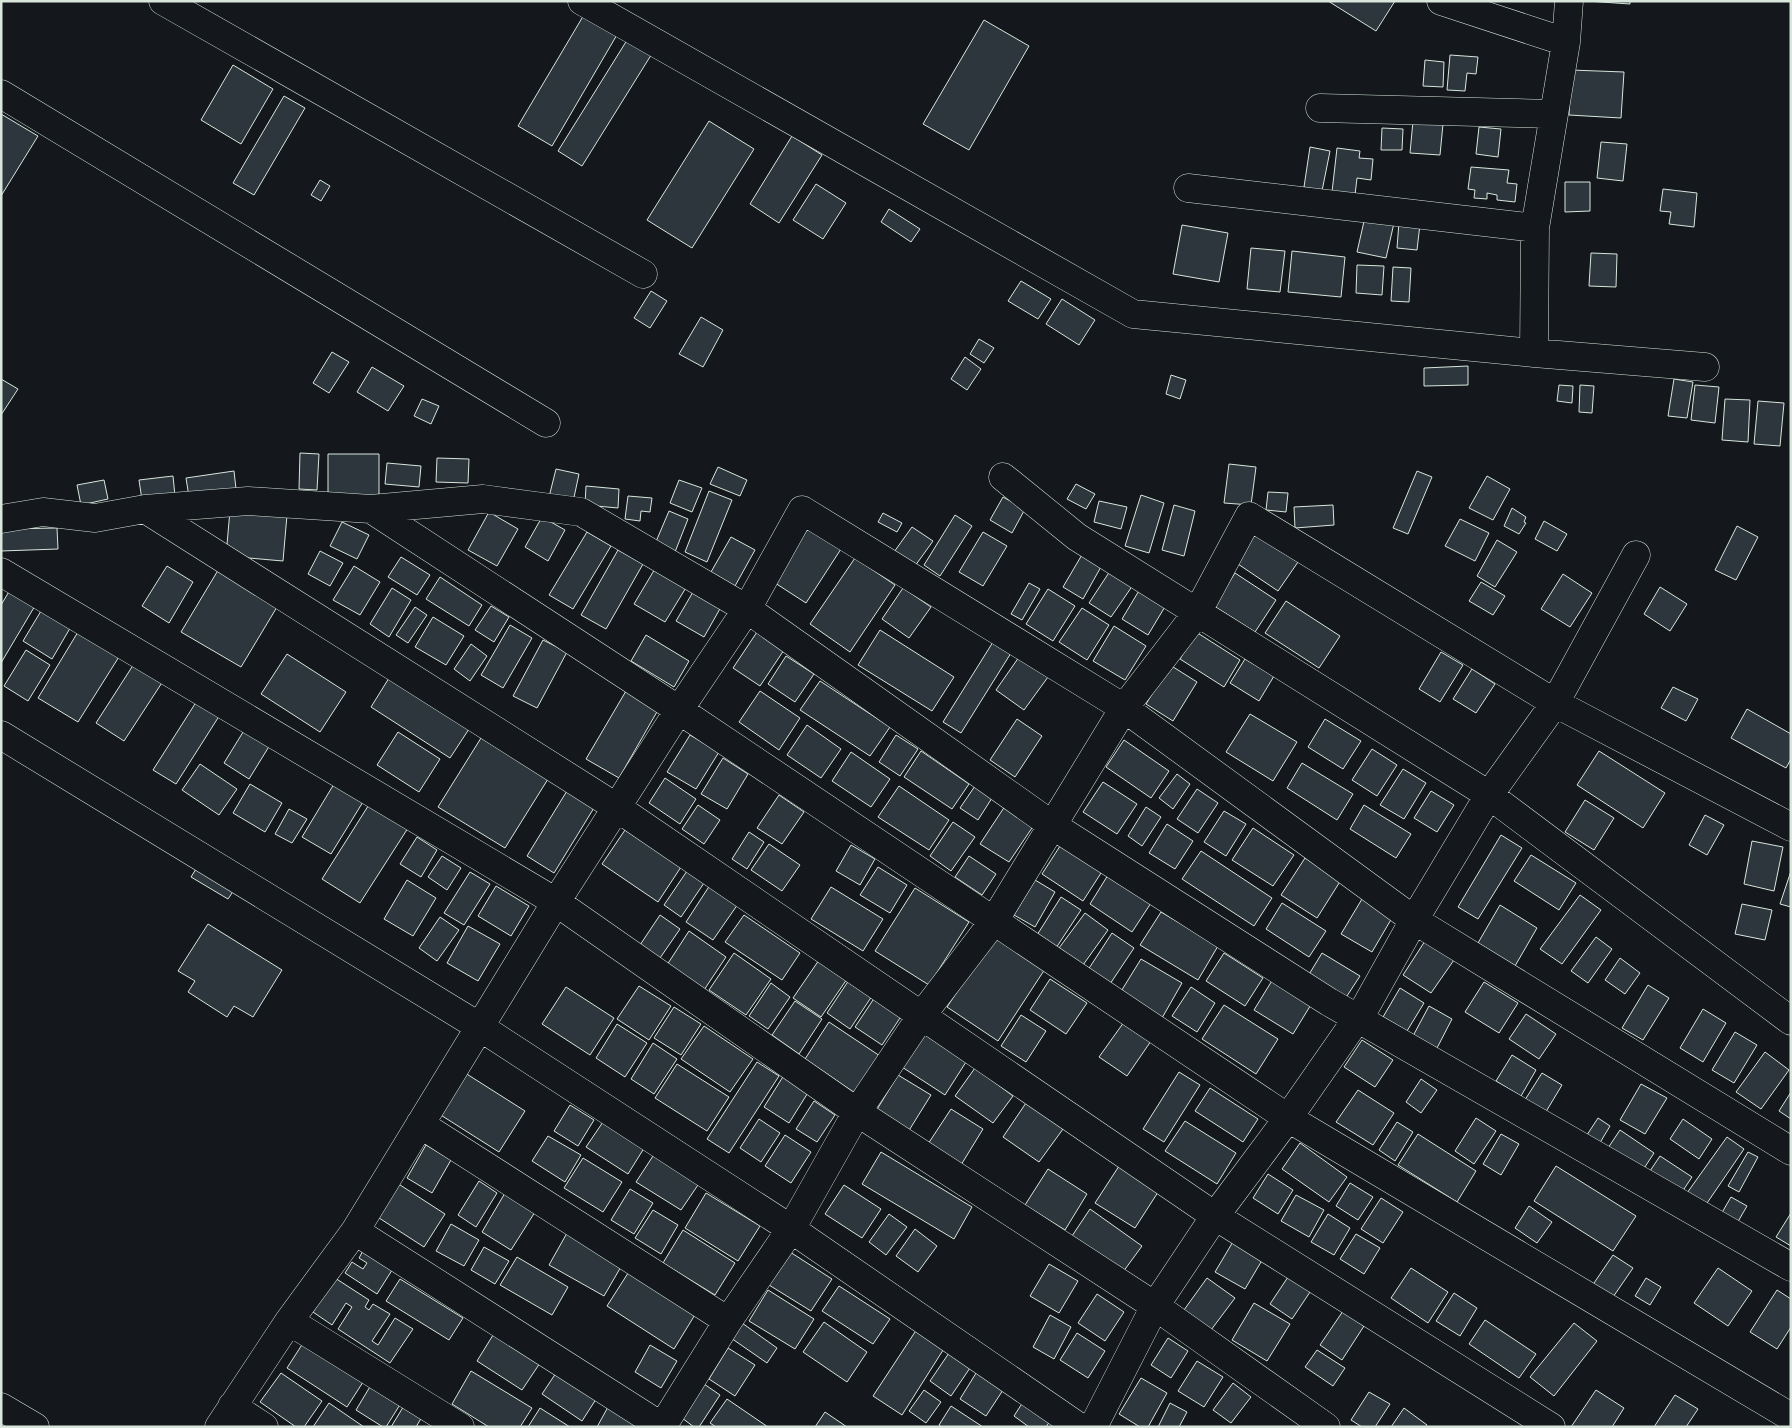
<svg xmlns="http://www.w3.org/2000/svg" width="1792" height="1428" viewBox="0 0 1792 1428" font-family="Helvetica,sans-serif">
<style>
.building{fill:#2c363c;stroke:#d8e6dc}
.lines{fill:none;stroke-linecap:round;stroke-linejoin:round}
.street-casing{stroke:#d8e6dc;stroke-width:29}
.street{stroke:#14181c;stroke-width:28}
</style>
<rect width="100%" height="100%" fill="#14181c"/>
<path class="building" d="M1328 1H1395L1376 31Z
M1587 1H1630V4Z
M585 13 618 33 552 146 518 126Z
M984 20 1029 46 969 150 923 124Z
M629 37 653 52 582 166 558 151Z
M1450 55 1478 57 1476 74 1467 73 1465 91 1447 90Z
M1425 60 1444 62 1443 87 1423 86Z
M233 65 273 89 241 144 201 120Z
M1571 70 1624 72 1621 118 1569 115Z
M284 96 305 108 254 195 233 183Z
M1 114 38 136 1 196Z
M709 121 754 149 692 248 647 220Z
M1413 121 1443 124 1440 155 1410 153Z
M1479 127 1501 129 1498 157 1476 154Z
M1382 128 1403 129 1402 150H1381Z
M792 136 822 155 779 223 750 204Z
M1601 142 1627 144 1623 181 1597 178Z
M1310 147 1330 151 1322 191 1304 187Z
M1337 148 1360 151 1359 158 1373 159 1371 180 1357 178 1355 195 1332 192Z
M1471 167 1509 170 1507 183 1517 184 1515 202 1497 200V195L1487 193V199L1474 198 1475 190 1468 189Z
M320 180 330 186 321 201 311 195Z
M1565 182H1590V211L1565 212Z
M816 184 846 203 823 239 793 220Z
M1663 189 1697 193 1694 227 1669 224 1671 212 1660 211Z
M889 209 920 229 911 242 881 222Z
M1365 217 1394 223 1386 258 1357 252Z
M1399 222 1420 224 1417 250 1397 248Z
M1182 225 1228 233 1219 282 1173 274Z
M1251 248 1285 251 1280 292 1247 289Z
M1292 251 1345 257 1341 297 1288 292Z
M1591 253 1617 254 1616 287 1589 286Z
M1357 265 1384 266 1382 295 1356 293Z
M1393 267 1411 268 1409 302 1391 301Z
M1021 281 1051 299 1038 319 1008 301Z
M651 291 667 301 650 328 634 318Z
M1062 299 1095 320 1079 345 1046 324Z
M701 317 723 330 703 367 679 354Z
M979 339 994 348 984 363 970 354Z
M332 352 349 362 329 393 313 383Z
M965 357 981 369 967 390 951 379Z
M1468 366V385L1424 386V368Z
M372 367 404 386 388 411 357 392Z
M1171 375 1186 380 1180 399 1166 394Z
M1 379 18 389 1 415Z
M1674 379 1693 382 1687 418 1668 416Z
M1559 385 1573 386 1572 403 1557 401Z
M1580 385 1594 386 1592 413 1579 412Z
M1695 385 1719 387 1715 423 1691 420Z
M422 399 439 406 431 424 414 416Z
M1725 399 1750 400 1748 442 1722 440Z
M1758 401 1784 403 1780 446 1754 444Z
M300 453 319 454 317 490 299 489Z
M328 454H379V498H328Z
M437 458 469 459 468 483 436 482Z
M387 463 421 466 419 487 385 484Z
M1229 464 1256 467 1251 505 1224 503Z
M718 467 747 480 740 496 710 484Z
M556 469 579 474 573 502 549 497Z
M234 471 236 489 189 497 186 478Z
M1417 471 1432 477 1408 534 1393 528Z
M173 476 175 496 142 500 139 480Z
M1487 476 1510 489 1493 520 1469 508Z
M104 480 108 499 81 505 77 485Z
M679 480 702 488 692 512 670 503Z
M1076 484 1095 494 1086 509 1067 499Z
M586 486 619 489 618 508 585 505Z
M709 491 732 500 707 562 685 552Z
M1268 492 1288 493 1286 512 1266 510Z
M1141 495 1164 503 1149 553 1125 546Z
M628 496 652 498 650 512 641 511 640 521 625 519Z
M1003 497 1025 509 1012 533 990 520Z
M1099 501 1127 507 1121 529 1094 522Z
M1174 505 1195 511 1184 556 1162 550Z
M1333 505 1334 525 1295 528 1294 507Z
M1512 508 1526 517 1524 522 1526 523 1519 534 1504 526Z
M230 510 287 515 283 561 226 556Z
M669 511 688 519 675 552 655 544Z
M489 512 518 529 497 566 468 550Z
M883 513 902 523 897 532 878 522Z
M955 515 972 526 940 576 924 565Z
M542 517 565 530 548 561 525 547Z
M1460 519 1489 533 1475 561 1445 546Z
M1544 521 1567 534 1557 551 1535 539Z
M342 522 369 535 357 559 330 546Z
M1737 526 1758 537 1736 580 1715 570Z
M809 527 841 549 806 603 772 581Z
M912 527 933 541 915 566 894 552Z
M57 528 58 549 1 551V529Z
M587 532 611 546 573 609 549 595Z
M983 532 1007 546 983 586 959 572Z
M1254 533 1298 562 1278 591 1235 562Z
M731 537 755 550 735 586 711 572Z
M1497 540 1517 552 1495 587 1477 576Z
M618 550 643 564 606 629 581 615Z
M320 551 343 563 330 586 308 574Z
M1083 553 1102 565 1083 599 1063 587Z
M401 557 430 575 417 595 388 577Z
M855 558 895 585 850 652 810 624Z
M167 566 193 582 169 623 142 606Z
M354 566 380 582 360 615 333 600Z
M220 567 280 602 241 667 181 632Z
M656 567 687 586 665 622 634 604Z
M1110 571 1133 585 1111 617 1089 603Z
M1235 573 1276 600 1255 632 1214 606Z
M1563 574 1592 593 1570 627 1541 609Z
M440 577 482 605 469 626 426 599Z
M1481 582 1505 596 1493 615 1469 601Z
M1029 583 1040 589 1022 620 1011 614Z
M13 585 39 599 1 663V605Z
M1660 587 1687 604 1670 631 1644 614Z
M392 588 411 600 389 637 370 624Z
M903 588 931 607 909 638 882 619Z
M1048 589 1075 606 1053 641 1026 624Z
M1140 589 1166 605 1148 635 1122 619Z
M693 592 721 607 704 637 676 621Z
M47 601 76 618 52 659 23 641Z
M1286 601 1340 636 1319 668 1265 633Z
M491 606 509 617 494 642 475 630Z
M415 607 427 615 408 643 396 635Z
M1082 608 1109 625 1087 660 1059 642Z
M433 617 464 636 446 665 415 647Z
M510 625 532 638 503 688 481 675Z
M1114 626 1146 646 1125 680 1093 661Z
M81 627 122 652 78 722 38 698Z
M880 630 954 677 932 711 858 665Z
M757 632 784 650 760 686 733 668Z
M1196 632 1240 660 1224 687 1180 659Z
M646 635 689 661 674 687 631 661Z
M543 640 567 652 537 708 513 696Z
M993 642 1011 653 961 733 943 722Z
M471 644 487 656 470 681 454 669Z
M26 650 50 665 28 701 4 686Z
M1441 652 1463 665 1440 702 1419 689Z
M287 654 346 692 320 732 261 694Z
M139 656 167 675 124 741 96 723Z
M786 656 814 674 795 702 768 684Z
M1019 657 1048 677 1024 710 996 690Z
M1245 659 1274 676 1259 701 1230 683Z
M1170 665 1197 682 1173 721 1146 704Z
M1472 669 1495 684 1476 713 1453 699Z
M389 678 469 729 450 758 371 707Z
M820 681 890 727 870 756 800 710Z
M1673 687 1698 699 1686 721 1661 708Z
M626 691 658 710 619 778 586 759Z
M760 691 800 718 779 750 739 722Z
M200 696 223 710 176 784 153 770Z
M1747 709 1791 734V759L1786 768 1731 738Z
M1250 714 1297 742 1273 781 1226 752Z
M1017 719 1042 736 1015 777 990 760Z
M1325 719 1361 741 1343 769 1308 747Z
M248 724 273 740 249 779 224 763Z
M807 725 841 749 821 778 787 755Z
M398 732 440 759 419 792 377 765Z
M690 735 719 752 696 789 667 772Z
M896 735 918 749 900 776 879 762Z
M481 738 548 779 505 848 438 807Z
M1124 740 1169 771 1151 798 1106 767Z
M1372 749 1397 765 1377 796 1352 780Z
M921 751 969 784 952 809 904 777Z
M1599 751 1665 793 1643 828 1577 785Z
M851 752 890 779 871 807 832 781Z
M723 758 748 774 727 809 701 794Z
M1302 763 1353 794 1337 820 1287 788Z
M200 764 237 789 219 815 182 790Z
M1403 769 1426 783 1404 819 1380 805Z
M1177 774 1190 784 1173 809 1159 798Z
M665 778 696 799 680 824 649 803Z
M337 779 366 797 331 854 302 837Z
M1103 782 1137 804 1117 834 1083 812Z
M250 784 282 803 265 832 233 813Z
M570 786 597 803 554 873 527 856Z
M899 786 949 820 929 850 878 817Z
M975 786 992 798 978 820 960 808Z
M1197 789 1218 803 1198 833 1177 819Z
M1431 791 1454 805 1437 832 1414 818Z
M779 795 804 812 782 844 757 828Z
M1585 800 1614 818 1594 850 1565 832Z
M370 803 408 828 360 903 322 879Z
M1007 803 1036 822 1009 862 980 844Z
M698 805 720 820 704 844 682 829Z
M1364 805 1411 834 1396 858 1350 829Z
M1146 807 1161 817 1142 846 1128 836Z
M289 809 307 819 292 843 275 834Z
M1224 811 1246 824 1226 856 1204 842Z
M1705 815 1724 825 1707 855 1689 845Z
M953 822 975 837 951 871 930 856Z
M1167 824 1193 841 1175 869 1149 853Z
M1253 828 1294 855 1273 886 1232 860Z
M625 830 681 867 658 902 602 864Z
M749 832 764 842 747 869 732 859Z
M1501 835 1522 848 1478 919 1458 907Z
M417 837 437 850 421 877 400 864Z
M1752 841 1783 847 1774 891 1744 884Z
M1062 843 1103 870 1083 901 1042 874Z
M769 844 800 865 782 891 751 870Z
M851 845 875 859 860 885 836 871Z
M1201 851 1272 898 1254 926 1182 879Z
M1531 855 1576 883 1559 910 1514 881Z
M442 856 461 868 447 890 428 877Z
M969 856 996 874 982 895 955 877Z
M1305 858 1341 880 1317 918 1281 895Z
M201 861 238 884 228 899 191 877Z
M878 867 907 885 890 913 860 895Z
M687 871 704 883 681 917 664 905Z
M1791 871V907L1780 904Z
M470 872 490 884 464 925 444 913Z
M1108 875 1151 903 1132 932 1090 904Z
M407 880 436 898 413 936 384 919Z
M1035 880 1055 892 1035 927 1014 915Z
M710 885 738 904 713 940 686 922Z
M496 886 529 906 511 936 478 916Z
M831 887 883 919 863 951 811 919Z
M915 888 969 922 929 985 875 951Z
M1365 894 1396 911 1372 952 1341 934Z
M1580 895 1601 910 1562 964 1540 949Z
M1061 897 1081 910 1056 948 1037 935Z
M1282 903 1326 931 1309 957 1266 929Z
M1742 904 1772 910 1765 940 1735 934Z
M1500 905 1537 928 1515 966 1478 943Z
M1161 912 1218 946 1198 980 1140 945Z
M1085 913 1108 930 1083 965 1059 948Z
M660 915 680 929 660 958 640 945Z
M744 915 800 953 782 980 725 942Z
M440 917 459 930 437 961 419 948Z
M208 924 282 970 253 1017 234 1006 227 1017 188 992 195 981 178 971Z
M468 926 500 944 478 981 447 963Z
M689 931 726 957 702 993 665 968Z
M1112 933 1134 948 1106 990 1084 976Z
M994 936 1045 969 998 1041 947 1007Z
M1596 937 1612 949 1588 983 1571 971Z
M1425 941 1454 960 1431 993 1403 975Z
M734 953 771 979 746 1015 709 990Z
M1224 953 1263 978 1245 1006 1206 981Z
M1322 953 1360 976 1345 999 1308 976Z
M1620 958 1640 973 1625 994 1605 980Z
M1141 959 1182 983 1162 1018 1120 993Z
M819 960 847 979 821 1017 793 998Z
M1050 979 1087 1003 1066 1034 1030 1010Z
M1273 979 1312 1003 1293 1034 1254 1010Z
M849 980 872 996 850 1029 827 1013Z
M1484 982 1518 1003 1499 1033 1465 1012Z
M771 983 790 997 768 1029 749 1016Z
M1648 985 1669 998 1643 1040 1622 1028Z
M639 986 671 1006 649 1040 617 1019Z
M566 987 614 1018 590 1055 542 1024Z
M1191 987 1215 1003 1197 1032 1172 1016Z
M1400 988 1424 1003 1407 1031 1383 1017Z
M875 997 902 1015 882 1045 855 1027Z
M795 1001 822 1019 799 1054 772 1035Z
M1224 1005 1278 1039 1256 1074 1202 1039Z
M1429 1006 1452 1019 1437 1048 1413 1036Z
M674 1007 701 1024 681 1055 654 1038Z
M1703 1009 1726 1023 1703 1062 1680 1048Z
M1526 1014 1556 1034 1539 1059 1509 1039Z
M1021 1015 1046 1031 1026 1062 1001 1046Z
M829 1022 883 1058 858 1095 805 1059Z
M1124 1022 1151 1041 1127 1076 1099 1057Z
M617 1024 647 1043 625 1077 596 1058Z
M704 1026 753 1059 730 1092 681 1059Z
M1735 1032 1757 1045 1734 1083 1712 1070Z
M924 1034 966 1062 945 1095 902 1067Z
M1362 1040 1393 1060 1375 1087 1344 1067Z
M653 1043 677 1059 654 1094 631 1079Z
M1765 1052 1789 1070 1761 1109 1736 1092Z
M1512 1055 1536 1070 1521 1096 1496 1081Z
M757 1062 779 1076 729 1153 707 1139Z
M677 1064 729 1097 707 1131 655 1098Z
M975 1068 1013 1096 993 1123 955 1096Z
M462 1071 525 1111 499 1152 436 1112Z
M1179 1072 1200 1085 1164 1142 1143 1129Z
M1542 1073 1562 1085 1544 1115 1523 1103Z
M784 1075 809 1091 789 1123 764 1107Z
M898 1075 931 1095 908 1132 876 1111Z
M1421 1079 1437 1090 1421 1113 1406 1102Z
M1641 1084 1667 1098 1645 1134 1620 1120Z
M1210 1088 1258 1119 1243 1142 1195 1111Z
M1358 1090 1394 1113 1373 1145 1336 1122Z
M1791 1092V1119L1779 1111Z
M814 1101 835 1115 817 1142 796 1129Z
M1026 1103 1063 1129 1039 1162 1003 1137Z
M570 1105 594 1120 578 1146 554 1131Z
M951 1109 983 1129 961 1165 928 1144Z
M1476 1118 1496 1131 1474 1164 1455 1151Z
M1598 1118 1610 1126 1598 1146 1585 1138Z
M605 1119 646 1145 628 1174 586 1147Z
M759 1119 780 1133 761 1162 740 1148Z
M1683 1119 1712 1139 1699 1159 1670 1139Z
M1185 1121 1236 1153 1217 1184 1165 1151Z
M1397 1122 1413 1132 1395 1161 1379 1150Z
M1620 1130 1654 1153 1641 1173 1606 1151Z
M1418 1134 1476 1171 1457 1202 1398 1165Z
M1501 1134 1519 1144 1501 1175 1483 1164Z
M785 1135 811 1152 791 1183 765 1166Z
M548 1136 581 1155 565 1182 532 1161Z
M1727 1137 1744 1149 1705 1206 1687 1193Z
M1300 1143 1347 1177 1329 1202 1282 1169Z
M426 1145 451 1160 432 1193 407 1178Z
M881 1152 972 1207 954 1239 862 1184Z
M1748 1152 1758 1157 1739 1192 1728 1186Z
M655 1153 700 1182 681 1210 636 1182Z
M1660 1156 1692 1177 1678 1198 1646 1177Z
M583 1158 622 1182 603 1212 564 1188Z
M1121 1163 1160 1189 1135 1228 1095 1203Z
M1556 1166 1636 1216 1613 1251 1534 1201Z
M1048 1169 1087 1194 1065 1230 1025 1205Z
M1268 1174 1293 1190 1278 1214 1253 1198Z
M479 1181 497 1193 476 1227 458 1215Z
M397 1183 445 1214 424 1247 376 1216Z
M1350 1183 1373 1197 1358 1220 1336 1206Z
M844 1185 881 1209 862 1238 825 1214Z
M630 1189 653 1203 634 1234 611 1220Z
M505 1193 535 1212 511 1250 482 1232Z
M706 1193 760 1226 738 1261 685 1228Z
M1296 1195 1324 1210 1309 1237 1281 1221Z
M1731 1197 1747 1206 1736 1225 1720 1216Z
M1381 1198 1403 1212 1383 1243 1361 1229Z
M1529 1206 1552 1222 1537 1243 1515 1228Z
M1090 1209 1142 1246 1123 1272 1072 1236Z
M653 1210 678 1225 661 1254 635 1238Z
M1791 1213V1246L1776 1237Z
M889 1214 907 1227 886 1255 869 1242Z
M1328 1214 1350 1228 1334 1255 1311 1242Z
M451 1224 479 1240 464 1266 436 1251Z
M915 1229 937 1246 918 1272 896 1256Z
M683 1230 735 1263 715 1295 663 1263Z
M567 1233 622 1265 604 1296 549 1265Z
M1356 1234 1380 1248 1364 1274 1340 1259Z
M1234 1240 1264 1257 1245 1289 1215 1272Z
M484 1247 509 1261 495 1284 471 1270Z
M364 1249 394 1267 377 1294 345 1273 352 1262 363 1269 367 1263 359 1258Z
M790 1252 832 1279 811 1311 769 1285Z
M1613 1255 1633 1268 1611 1300 1592 1286Z
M517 1257 568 1287 552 1315 500 1285Z
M1049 1264 1078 1281 1059 1313 1030 1296Z
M1411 1268 1448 1292 1428 1323 1391 1298Z
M1718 1268 1752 1291 1728 1326 1694 1303Z
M630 1270 696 1313 674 1349 607 1306Z
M1290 1274 1312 1289 1292 1319 1270 1304Z
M335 1278 369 1300 365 1307 369 1310 373 1304 390 1314 372 1341 378 1345 395 1318 413 1329 390 1363 338 1329 352 1307 346 1303 332 1325 313 1312Z
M1207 1278 1235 1298 1211 1330 1184 1310Z
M1646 1278 1661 1287 1650 1305 1635 1296Z
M400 1279 463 1318 449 1340 386 1301Z
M839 1286 890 1319 873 1344 822 1311Z
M768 1290 814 1319 795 1349 749 1321Z
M1777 1290 1791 1299V1327L1777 1349 1750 1332Z
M1454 1293 1477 1308 1460 1336 1436 1321Z
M1097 1294 1124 1312 1105 1341 1078 1323Z
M1254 1303 1290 1324 1267 1361 1232 1340Z
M1343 1311 1364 1326 1342 1360 1320 1345Z
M1050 1315 1071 1327 1054 1359 1033 1347Z
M1485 1320 1536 1354 1519 1378 1469 1344Z
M824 1322 867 1352 847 1382 803 1352Z
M742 1323 777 1348 767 1363 731 1338Z
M1574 1323 1597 1341 1554 1396 1530 1377Z
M498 1327 544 1357 522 1390 477 1361Z
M917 1329 945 1347 902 1415 873 1396Z
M1077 1333 1105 1351 1088 1378 1060 1360Z
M1168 1338 1188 1351 1171 1378 1151 1365Z
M305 1340 365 1379 347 1407 287 1368Z
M650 1345 677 1361 661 1388 635 1372Z
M728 1348 755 1365 735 1396 709 1379Z
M951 1350 972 1365 951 1396 930 1381Z
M1317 1350 1345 1368 1333 1386 1305 1367Z
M1197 1361 1223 1377 1204 1407 1178 1391Z
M560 1367 600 1393 582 1421 542 1394Z
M978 1370 1005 1387 986 1416 960 1399Z
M471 1371 532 1408 520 1427H489L452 1404Z
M281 1373 322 1401 304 1427H296L260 1402Z
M1141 1378 1167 1393 1148 1427H1140L1119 1414Z
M1233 1383 1251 1397 1231 1423 1213 1410Z
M704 1384 720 1395 699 1427H694L682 1418Z
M371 1385 401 1403 386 1427H383L356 1410Z
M924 1390 941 1402 926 1423 909 1411Z
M1596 1390 1624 1408 1612 1427H1571Z
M1369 1392 1390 1404 1375 1427H1362L1351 1420Z
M1675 1395 1698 1409 1686 1427H1654Z
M727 1399 768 1427H716L710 1423Z
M1023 1402 1050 1421 1046 1427H1029L1014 1416Z
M329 1403 364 1427H313Z
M1170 1403 1187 1412 1179 1427H1158Z
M405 1404 423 1415 416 1427H391Z
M951 1406 983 1427H942L939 1425Z
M608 1407 635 1423 633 1427H597Z
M540 1408 570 1427H528Z
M1404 1408 1427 1425 1426 1427H1391Z
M825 1412 847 1427H815Z"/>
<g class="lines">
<g class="street-casing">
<path id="street" d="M163 1 643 274
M582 1 1133 314 1534 353
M1441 1 1566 42
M1569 1 1566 42 1535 228 1534 353 1705 367
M1 94 546 423
M1320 108 1553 114
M1188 188 1535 228
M1003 477 1077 537 1489 795 1791 1021
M145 509 616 807 1215 1216 1551 1427
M371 509 679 710 1288 1118 1791 1417
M1 519 43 512 95 518 145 509 248 501 371 509 483 499 581 512 747 609 802 510 1124 708 1414 920 1791 1151
M1 572 556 902 857 1112 1155 1306 1326 1427
M1 735 480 1027 791 1229 1079 1427
M420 1124 728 1321
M355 1231 661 1426
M289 1321 460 1427
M232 1406 264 1427
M1 1407 35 1427
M219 1427 289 1321 355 1231 556 902 679 710 747 609 1052 825 1329 1002 1791 1267
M662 1427 728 1321 791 1229 857 1112 922 1015 994 921 1124 708 1197 613 1249 516 1555 703 1791 827
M1093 1427 1155 1306 1215 1216 1288 1118 1366 1006 1414 920 1489 795 1555 703 1636 555"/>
</g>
<use href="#street" class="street"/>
</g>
<rect width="1792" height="1428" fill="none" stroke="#d8e6dc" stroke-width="5"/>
</svg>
